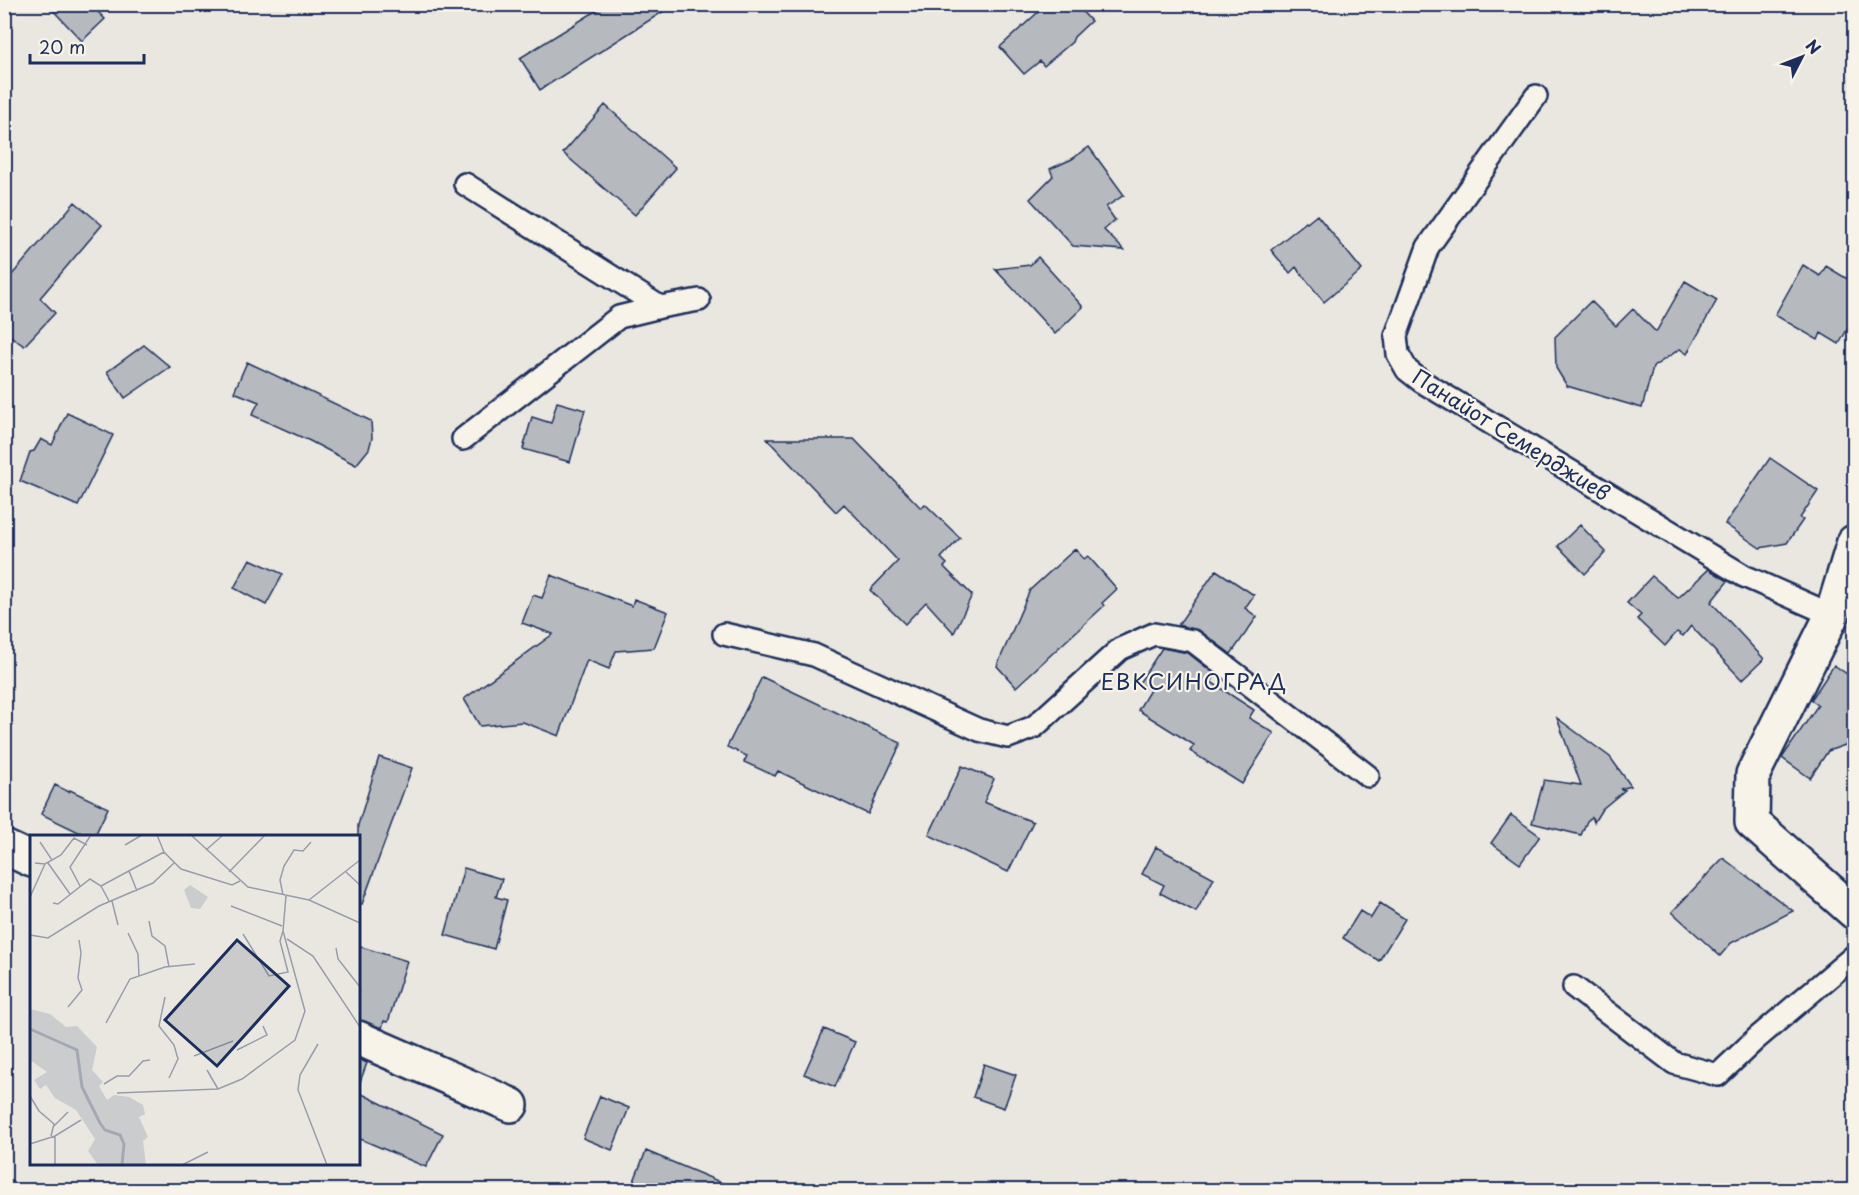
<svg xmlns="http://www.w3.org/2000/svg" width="1859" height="1195" viewBox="0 0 1859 1195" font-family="'Playpen Sans',sans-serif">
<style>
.building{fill:#b6babf;stroke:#1b2f5e;stroke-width:1.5}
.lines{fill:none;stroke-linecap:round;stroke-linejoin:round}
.service-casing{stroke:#1b2f5e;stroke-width:26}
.minor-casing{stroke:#1b2f5e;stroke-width:38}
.service{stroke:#f7f3e8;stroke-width:21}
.minor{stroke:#f7f3e8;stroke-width:33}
.labels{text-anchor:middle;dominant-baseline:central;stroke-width:4.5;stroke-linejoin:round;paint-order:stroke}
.street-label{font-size:21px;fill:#1b2f5e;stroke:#f7f3e8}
.neighbourhood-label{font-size:22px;letter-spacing:1.5px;fill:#1b2f5e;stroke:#f7f3e8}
.inset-river{fill:none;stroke:#a3a8b4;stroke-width:3}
.inset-road{fill:none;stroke:#979dac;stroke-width:1.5}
.view{fill:#1b2f5e;fill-opacity:0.15;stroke:#1b2f5e;stroke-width:3}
.inset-edge{fill:none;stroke:#1b2f5e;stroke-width:3}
</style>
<rect width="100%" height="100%" fill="#eae7e0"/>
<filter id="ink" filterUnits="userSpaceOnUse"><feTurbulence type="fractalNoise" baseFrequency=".0167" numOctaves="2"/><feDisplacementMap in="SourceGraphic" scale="12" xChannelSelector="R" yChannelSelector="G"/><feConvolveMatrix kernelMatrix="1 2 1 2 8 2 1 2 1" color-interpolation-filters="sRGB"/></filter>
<g filter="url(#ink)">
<path class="building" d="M47 4H90L105 19 82 41Z
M607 4H675L540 90 520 58Z
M1047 4H1075L1091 21 1074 37 1072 42 1044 66 1040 61 1024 74 1000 47Z
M605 105 676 168 635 215 563 153Z
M1089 147 1124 195 1106 207 1115 220 1104 230 1124 250 1073 246 1030 199 1053 176 1050 169 1072 159Z
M75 202 102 225 40 298 55 313 24 346 4 331V284Z
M1317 215 1362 270 1324 302 1296 267 1290 273 1271 250 1306 222 1307 223Z
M1038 257 1083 307 1055 334 995 269 1030 265Z
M1803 265 1820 276 1826 266 1854 283V317L1839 344 1821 333 1818 340 1775 315Z
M1685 281 1717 300 1687 354 1680 349 1653 367 1642 408 1567 386 1556 368 1555 337 1591 301 1616 326 1633 309 1656 332Z
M144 345 170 367 125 398 107 372Z
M247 362 371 421 372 438 369 449 356 465 310 441 252 415 259 402 234 392Z
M557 402 585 410 570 462 523 449 532 417 551 423Z
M67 413 113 435 78 506 20 481 30 452 34 451 41 439 52 445Z
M767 439H854L921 508 925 504 960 538 941 558 947 564 944 567 972 595 954 633 926 602 905 624 870 590 898 561 844 504 836 512Z
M1770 458 1818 491 1800 518 1803 520 1787 543 1760 548 1725 524Z
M1580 525 1606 552 1585 574 1558 546Z
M1075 549 1084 559 1088 556 1117 589 1102 603 1104 606 1016 687 997 666 1030 590Z
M250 559 283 574 266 605 234 588Z
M1709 569 1728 581 1711 602 1764 659 1742 680 1691 626 1683 636 1677 632 1665 646 1637 619 1641 615 1627 603 1652 576 1678 598Z
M1216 570 1254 595 1245 608 1257 617 1231 654 1200 631 1178 625Z
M551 575 632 606 634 599 668 612 654 648 616 651 609 669 587 660 559 736 523 722 480 726 464 699 553 634 522 623 533 595 542 598Z
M1162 648 1188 653 1216 675 1211 682 1254 710 1249 718 1274 733 1242 784 1190 751 1194 745 1138 710 1150 690 1139 683Z
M1834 665 1854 679V742L1828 751 1810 778 1782 758 1818 705 1811 700Z
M762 677 901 743 868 814 778 771 775 776 744 762 747 756 727 747Z
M1557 718 1610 757 1631 786 1620 789 1625 790 1602 809 1594 822 1592 817 1587 821 1581 835 1532 823 1544 780 1581 785Z
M379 757 412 768 362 904 358 903V825Z
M962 766 994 779 984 802 1033 822 1008 872 929 835Z
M55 785 69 792 70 790 108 808 94 837H89L41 814Z
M1511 815 1540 836 1520 864 1491 843Z
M1156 847 1214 878 1196 912 1160 893 1164 885 1142 874Z
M1723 858 1793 911 1731 943 1720 956 1672 912Z
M464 868 502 879 496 897 507 900 494 949 445 935Z
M1380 903 1405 919 1379 961 1343 938 1360 911 1371 918Z
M358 946 407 961 388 1022 384 1021 382 1028 358 1020Z
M824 1029 855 1042 835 1087 804 1074Z
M358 1059 367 1063 360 1082 358 1081Z
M984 1064 1016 1075 1004 1108 973 1097Z
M358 1092 443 1134 426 1167 358 1138Z
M600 1096 629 1108 612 1150 583 1138Z
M646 1151 739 1190V1191H630Z"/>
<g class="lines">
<g class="service-casing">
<path id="service" d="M1536 96 1428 247 1396 336 1398 354 1407 370 1421 381 1744 576 1832 615
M465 184 660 307 699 300
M463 439 619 317 660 307
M724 634 814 655 979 730 1008 737 1034 727 1120 649 1154 634 1193 641 1368 776
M1574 987 1674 1063 1718 1075 1756 1039 1854 956"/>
</g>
<g class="minor-casing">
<path id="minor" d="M1854 542 1832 615 1753 774 1752 822 1854 912
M4 847 32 860
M358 1038 511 1105"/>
</g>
<use href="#service" class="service"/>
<use href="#minor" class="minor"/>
</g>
</g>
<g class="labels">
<g class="street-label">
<text transform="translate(1512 434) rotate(32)">Панайот Семерджиев</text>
</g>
<g class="neighbourhood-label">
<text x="1194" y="680">ЕВКСИНОГРАД</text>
</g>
</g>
<g transform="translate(30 835)">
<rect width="330" height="330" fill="#eae7e0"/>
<path d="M160 50 178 62 170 74 161 73 154 55ZM0 174 20 179 36 192 47 191 67 212 62 235 73 247 69 251 77 265 84 260 99 262 113 270 115 279 109 282 118 302 113 306 116 330H68L58 316 65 304 46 275 25 263 16 250 10 254 4 245 17 237 0 225Z" fill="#cbcccd"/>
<path class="inset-river" d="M0 194 47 215 52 252 70 288 75 295 90 300 94 309 92 330"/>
<path class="inset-road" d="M127 0 134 17 151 34 202 50 210 46M161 0 218 52 279 65 330 88M10 7 22 25M95 10 112 0M176 15 193 0M5 28 15 29 31 20 44 3 57 10M18 28 40 59M99 36 107 56M199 37 235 0M316 37 330 50M50 51 40 32 61 0M71 51 134 17M253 60 250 45 254 31 264 15 273 16 281 7M0 62 15 29M279 65 330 25M82 66 88 90M23 68 28 69 60 44 71 51 79 66M201 71 252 91M119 86 122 101 135 111 139 132M98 98 108 119 109 141M213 99 239 141 258 137 250 106 253 96M0 100 18 103 69 71 123 48 144 28M257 104 283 121 330 192M306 113 308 124 330 152M135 162 129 191 144 210 148 224 139 243M38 172 52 155 48 143 51 118 49 105M76 188 100 144 135 132 165 129M288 209 270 240 268 255 297 330M207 215 237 200 233 191M164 221 203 206M177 235 188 254M74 249 87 241H99L113 226 120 225M87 258 188 254 212 244 265 205 275 176 253 96 256 61M0 261 9 276 24 289 21 301M24 291 38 277M0 309 25 301 51 285M25 330V301M152 330 178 317"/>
<path class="view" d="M207 105 259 151 187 231 135 185Z"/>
<rect width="330" height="330" class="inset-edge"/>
</g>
<rect width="1859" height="1195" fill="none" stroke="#f7f3e8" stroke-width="24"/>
<rect x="12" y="12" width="1835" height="1171" fill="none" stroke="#1b2f5e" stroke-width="2" filter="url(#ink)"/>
<g transform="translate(1802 57) rotate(48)" stroke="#f7f3e8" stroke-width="4.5" paint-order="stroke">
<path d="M0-4.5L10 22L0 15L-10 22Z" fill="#1b2f5e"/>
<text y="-9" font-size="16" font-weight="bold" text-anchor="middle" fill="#1b2f5e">N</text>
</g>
<path d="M30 54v9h114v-9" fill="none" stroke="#1b2f5e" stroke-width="3"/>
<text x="39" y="54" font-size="18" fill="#1b2f5e" stroke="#f7f3e8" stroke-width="4.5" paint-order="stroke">20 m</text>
</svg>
